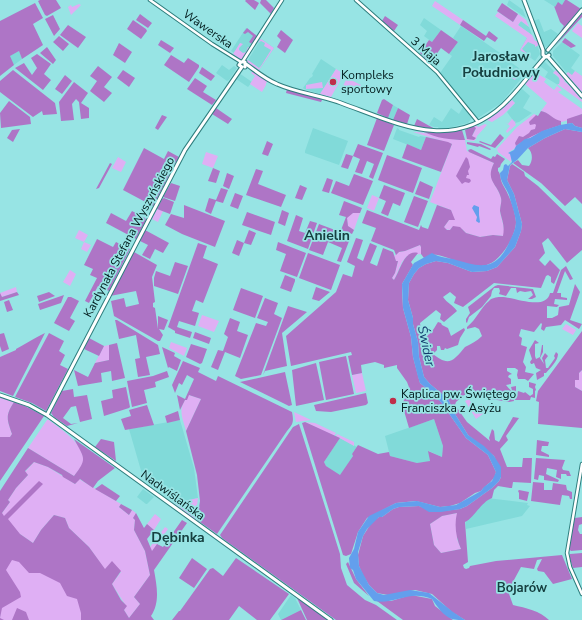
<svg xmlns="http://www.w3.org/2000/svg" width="582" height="620" viewBox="0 0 582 620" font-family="'Nunito Sans',sans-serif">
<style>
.built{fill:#81dad9}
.green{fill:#dfaff4;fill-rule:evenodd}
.forest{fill:#ae75c6;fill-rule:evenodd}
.water{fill:#639fed}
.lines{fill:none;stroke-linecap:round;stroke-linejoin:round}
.tertiary-casing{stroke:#2e7e7e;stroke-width:4.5}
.secondary-casing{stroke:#2e7e7e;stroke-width:5}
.tertiary{stroke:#fff;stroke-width:2.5}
.secondary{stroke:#fff;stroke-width:3}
.poi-dot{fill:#bf2e4a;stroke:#97e4e4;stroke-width:1.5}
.labels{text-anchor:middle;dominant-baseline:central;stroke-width:3.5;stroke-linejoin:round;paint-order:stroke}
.street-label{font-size:12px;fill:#001b1c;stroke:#97e4e4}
.poi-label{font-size:12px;fill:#001b1c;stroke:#97e4e4;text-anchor:start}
.water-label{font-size:13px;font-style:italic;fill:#113a6b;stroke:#97e4e4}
.neighbourhood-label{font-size:13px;font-weight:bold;fill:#164040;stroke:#97e4e4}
.quarter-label{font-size:14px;font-weight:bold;fill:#164040;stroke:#97e4e4}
</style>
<rect width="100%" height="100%" fill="#97e4e4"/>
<path class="built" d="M509 0 523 10 526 18 507 5Z
M544 0H565L562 5 555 7Z
M424 18 441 30 432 42 424 36 427 31 420 25Z
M539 19 544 32 551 29 558 34 549 46 545 47 542 42 533 21Z
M521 21 529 27 532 35 518 25Z
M461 26 500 53 499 54 526 73 501 103 478 118H476L440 73 452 56 449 54 458 42 453 38Z
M246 28 255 35 256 38 243 59 231 51Z
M527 38 537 45 539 50 540 54 535 61 520 50Z
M261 39 274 48 259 70 248 62V60Z
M562 42 580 55 571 68 575 71 572 76 566 72 553 56V51Z
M19 51 22 59 14 65 9 56Z
M321 59 336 69 320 94 304 89 303 88 310 78 312 77 313 75 312 74Z
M544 61 554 71 553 73 562 80 559 85H558L545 77 548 72 540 66Z
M222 65 229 70 234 66 237 68 229 80 227 81 216 73Z
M239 73 252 82 248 87 236 79Z
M521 88 530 96 523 108 532 113 519 122 515 123 507 112 515 103 512 100Z
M393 105 398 108 393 120 388 118Z
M463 107 472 118 468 123 444 129H439L438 127H434L429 125 434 117 442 122 451 108 459 114Z
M313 128 348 141 339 165 305 153V151Z
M397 128 399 129V130L419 137 420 136 426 137 421 150 393 139Z
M434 419 443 446 442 457 429 451 430 462 417 463 390 456 385 436Z
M180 420 194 468 198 498 180 502 142 474 129 429Z
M340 438 357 447 352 454 353 456 340 476 326 466 324 462Z
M143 489 154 497 147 504H146L137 497Z
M487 498 528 503 527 505 530 506 522 516 466 529 465 513Z
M291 595 295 598 301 610 281 620 278 614Z"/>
<path class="green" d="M435 1 463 20 460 25 432 6Z
M79 4 81 5 71 15 68 7 71 5 72 7Z
M498 12 513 22 518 14 526 20 529 27 521 21 518 25 532 35 535 41H537L539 45 535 47V45L528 42 522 49 532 58 520 50 527 38 495 16Z
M578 23 582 26V38L572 31Z
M261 39 274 48 259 70 247 62 248 59V60L259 68 261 66 271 50 264 46 265 43 261 41 258 43Z
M240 43 243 44 239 48V50L243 53 246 52 248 47 250 48 242 60 233 54Z
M516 68 521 72 515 80 510 77Z
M336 69 344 74 331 97 320 94Z
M556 70 565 80 564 81 570 86 582 100V102L557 84H559C561 78 558 76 553 73Z
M253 71 269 81 266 83V85L262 92 250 84 255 76 251 73Z
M575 71 582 76V92L566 74 568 72 572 75Z
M535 72 546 79 544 82 554 90 557 86 562 90 558 92 582 109V114C576 116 565 122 561 122 554 121 548 112 541 111L547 103 525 84Z
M347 78 361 85V87L343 86Z
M322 82 323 88 306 89V85Z
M512 100 515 103 503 115 492 122 487 120 498 112Z
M534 114 536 115 541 132 509 152 511 155V162L498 152 497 149 517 127Z
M512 119 515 122 516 121 515 123 516 125 507 133 506 131 510 126 505 122 508 124Z
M485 124 487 125 477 136 476 139 474 141 466 140 465 130 466 139 472 136 476 129 473 126 476 125 478 127Z
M413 132C430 132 447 140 465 140L467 151 494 163C486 180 497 184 501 198 502 202 500 206 500 211 501 220 505 225 504 236L493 235 480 237 466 233 462 229 452 227 450 230 445 229 444 227 449 220H453L451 210 430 202 452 144Z
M206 152 218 156 213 168 202 164Z
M118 157 126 162 121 172 112 168Z
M372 195 379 198 374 211 367 208Z
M157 209 163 211 158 222 152 219Z
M357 212 360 213 354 230 348 226 347 218 350 214Z
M79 230 88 235 84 242 91 245 87 252 81 249 84 242 75 238Z
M420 245 421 247V254L407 256 402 262 394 280 392 278 395 273 398 261H396L394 256 399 252 405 251Z
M70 270 76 274 70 286 63 282Z
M16 287 17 292 1 297 0 293Z
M202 315 219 321 214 332 198 326Z
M566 324 576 330 573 335 562 329Z
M171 342 187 348 184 356 169 348Z
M109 345V360L95 363 104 346Z
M582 370V391L575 387V380L579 379V373Z
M362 373 366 391 356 393 352 375Z
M189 395 201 399 186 431C182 416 177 408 189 395Z
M0 397 14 402C5 416 7 419 12 434L10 437H0Z
M469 399 474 408 482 404 487 411 476 419 465 401Z
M294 412 311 420 296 422Z
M47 420H49C61 429 87 446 83 463 82 468 77 472 74 476L28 448Z
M305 422 315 423 336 433 334 436Z
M337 434 354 442V446L336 436Z
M34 462 48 467 75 484 79 479 121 504 119 507 129 515 132 510 136 513 133 518 135 520 134 530 145 551 150 575 134 597 140 604 129 618 124 610 126 606 112 584 121 572 105 570 89 547 69 528 65 518 54 515 41 530 33 543 20 534V537L121 620H0L2 513 10 502 8 500 16 488 28 475 25 472ZM42 484 7 519 4 517Z
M198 498 195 520 173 502 175 499 180 502Z
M457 513V539L461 549 441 553 434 545 430 524 442 516Z
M155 514 161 519 154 530 147 524Z
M165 527 168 529 152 552 150 547Z"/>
<path class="forest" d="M40 0H56L61 8 47 16 45 15 38 1Z
M246 0H254L259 3 255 10 245 1Z
M261 0H266L274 8 271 14 260 3Z
M565 0H567L581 9 560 35 559 34 564 26 560 22 554 6 555 7 558 2 562 5Z
M35 3 43 18 33 24 43 45 22 59 19 51 10 56 14 65 0 76V21Z
M502 3 518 14 513 22 497 11Z
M582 12V17L555 46Z
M140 14 152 23 148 28 136 20Z
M53 15 60 29 54 36 45 19Z
M385 16 398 25 394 31 382 21Z
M133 20 146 29 147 31 141 39 127 29Z
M463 20 486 36 489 31 498 38 495 42 487 37 484 41 460 25Z
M68 25 86 37 78 48 60 35Z
M247 28 257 36 252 44 249 42 253 36 248 32 245 34 243 33Z
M281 30 293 40 285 53 277 47 281 40 277 36Z
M441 30 458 42 449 54 441 48 430 63 420 53 429 40 432 42Z
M59 36 69 44 63 51 53 42Z
M565 38 576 46 571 48 562 42Z
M161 40 174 48 170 53 158 45Z
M119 43 132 52 125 63 113 55Z
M47 47 56 60 53 64 40 53Z
M37 54 51 64 44 74 51 80 43 90 15 68 24 63 32 75 37 68 31 58Z
M171 55 184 63 188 58 199 65V67L189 82 164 65Z
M98 66 112 77 104 87 112 93 104 102 90 91 97 81 90 76Z
M202 67 215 76 211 81 199 73Z
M13 70 55 103 57 114 43 115 42 111 33 117 0 92V81Z
M123 70 135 78 129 87 117 78Z
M65 75 72 81 62 94 55 89Z
M195 78 207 86 203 92 216 100 212 105 187 89Z
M74 82 88 93 81 103 89 108V118L81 119 79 102 76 99 72 104 74 120 61 121 59 102Z
M287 89 321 98 322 100 321 102 286 93Z
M384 99 393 105 388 118 377 113 382 100Z
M9 101 30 117 31 124 1 128 0 113Z
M216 108 232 119 228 124 212 114Z
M398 108 410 115 407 124 393 120Z
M541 111C548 112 554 120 561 121V125C544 130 530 136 516 146L515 143 519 136 523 137 529 133 531 130 535 129 536 125 535 124 530 125 529 122 536 115 538 116Z
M582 114V128L575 126 572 123 567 124V119Z
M162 115 167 117 158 130 155 128Z
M377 118 394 125 384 151 367 145Z
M417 119 435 129 414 126Z
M473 126 476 128 472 136 476 138 474 140 467 139 465 130Z
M20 129 13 142 7 138 12 130Z
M565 129 582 132V204L575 197 565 206 541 183 513 163 518 160 522 165 529 166C533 160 533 153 528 148L545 138Z
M462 130 465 140C451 140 436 138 424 132Z
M500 134 504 138 495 148 479 142 480 141 491 145Z
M426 137 448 142 452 144 441 172 402 158 407 144 421 150Z
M267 141 273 144 268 156 262 154Z
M467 142 481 144 491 149 490 150 479 146 478 147 467 144Z
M358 144 383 153 373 179 369 177 374 164 367 161 362 174 355 172 360 159 353 156 348 169 341 167 346 154 353 156Z
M144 148 164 159 168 151 179 157 174 165 166 161 161 170 169 175 153 206 123 190Z
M471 149 491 159 493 156 495 157 497 154 505 159 501 164 500 167 498 168V171C501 174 500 180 503 185 509 195 515 209 516 222 516 235 502 259 489 264 476 270 458 261 445 257 441 256 436 254 433 255 430 255 427 257 424 258L421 254V247L420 245 405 251 399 252 396 255 394 250 371 241 376 228 362 223 367 210 419 230 421 225 422 227 428 229 437 205 451 210 455 220H449L444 227 447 230H450L453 226 460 227 466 233 480 237 493 235 503 236C505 225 502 221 500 211 500 206 502 202 501 198 497 183 485 181 494 163L469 152 468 150Z
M387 155 422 168 413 193 378 180Z
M466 157 468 159 470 167 468 171 469 175H467L466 178 470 179 471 181 469 183 465 182 462 184 456 176Z
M110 163 112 164 99 188 96 189Z
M512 164 524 172 525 176 538 186 582 229V250L567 263 548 238 542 243 545 253 539 260 545 266 550 260 560 270 554 284 551 282V277L548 275 546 276 541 288 494 283 463 307 454 303 456 297 450 292 443 297C447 303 453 305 457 311L444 322 440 319 441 314 436 310 420 323 422 338C431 335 433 330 438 322L441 323 442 325 448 328 451 336 464 328 465 330 460 338 458 345 447 349 445 348 444 350H441L440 346H437V350L433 354C441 360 448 365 456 357 460 354 462 350 465 347 471 344 477 341 482 336L479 329 475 327 467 329V327C477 319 481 307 489 301 491 298 497 297 500 297 513 296 546 312 550 293H553L561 270 566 266 573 279 570 280 565 271 557 293H561V297L567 298V300L555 299 554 304 559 305 557 307 547 306V318H552L558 315 559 307 569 305 575 284 580 292 570 320 582 324 579 329 565 320 561 325 546 327 544 331 541 329 542 324 541 323 534 332 521 329 519 336 522 338 521 345 527 347 523 362 526 367 525 372 534 374 528 381 525 379H518L517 375 518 370 515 368H507V371L512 374 509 375 508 377 511 379V384L506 385 512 392 514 401 509 402 473 396 464 395 456 402 455 405 467 422 490 441 489 438 492 429 494 431 495 440 499 442 513 417 519 418 506 436 508 440 500 449 507 467H522L523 458H532L531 483 513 482 512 488H510L498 486 494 490 492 498C481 502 474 518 465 522L468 562 463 565 464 568 466 569 469 568 470 566 496 561 562 555 572 579 553 584 544 572 538 571 537 569 542 559 537 560 534 569 521 567 508 591 513 605C526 608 540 611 549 620H465L452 612 432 594 415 590 388 595 377 593 369 585 363 575 359 566 358 555 363 536 372 522 379 517H382L393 509 399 507 419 506 434 512 460 509 467 506 492 488 499 481 501 477V471L494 456 468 435 455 414 448 399 430 384 424 377 419 357 418 342 413 324V318L408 300 409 283 414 274 419 268 426 264 436 261 448 263 472 272 487 271 497 267 515 247 521 231 522 224 514 194 507 180 510 166ZM457 513C454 525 456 538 461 549L441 553 434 545 430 524 442 516Z
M213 168 220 171 216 183 208 181Z
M256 169 263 171 258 184 286 195 281 207 246 195Z
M227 173 234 176 229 189 223 186Z
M354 174 373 181 363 205 331 193 336 181 349 186Z
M327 178 333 180 329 193 322 191Z
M420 181 433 187 429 199 415 194Z
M171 183 180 186 175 201 163 197Z
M300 185 307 188 302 200 295 198Z
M384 185 405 193 400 206 393 203 388 216 381 213 386 201 379 198Z
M221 188 228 190 223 203 216 201 211 214 205 211 209 198 216 200Z
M235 193 243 196 238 209 230 206Z
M414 196 428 201 418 227 404 222Z
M164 198 174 202 170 214 157 209 162 199Z
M344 201 362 208 360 213H353L347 218 348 226 354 230 352 234 341 230 346 217 339 215Z
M184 205 225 221 215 247 182 234 165 225 171 214 184 218Z
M282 210 289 213 285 226 278 223Z
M132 211 145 218 146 220 136 239 106 223 111 213 126 221Z
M247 212 275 222 271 235 242 225Z
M296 215 303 218 299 231 305 233 310 221 317 223 308 249 287 241Z
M319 224 351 236 341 262 337 261 342 248 328 242 323 255 309 250Z
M145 230 169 243 163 253 155 249 150 259 142 255 148 245 140 241Z
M249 230 256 233 251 245 244 243 239 256 232 253 237 240 244 243Z
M356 238 363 240 357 258 363 261 370 243 377 246 370 263 377 266 383 248 393 252 396 261H398L395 273 392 278 394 280C400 271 404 249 418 253L411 262 413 265 402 284V291L403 308 411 337 413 357 420 383 426 388 429 392 441 402 466 438 488 455 496 472C494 482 486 484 481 491L475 493 460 503 450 506 440 507 416 501 396 503 367 518 358 532 351 554 346 556 343 555 302 423 305 422 340 438 324 462 326 466 340 475 353 456 352 454 358 445 378 454 389 452 390 456 417 463 430 461 428 451 442 457 443 446 434 419 409 428 402 404 405 398 412 395 407 382 397 368V365L384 368V365L375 362 361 365 362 373 352 375 348 356 352 355 351 352 291 366 286 336 336 292 343 274 352 277 355 266 347 262Z
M97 239 113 247 116 242 130 249 109 291 98 286 89 303 85 301 97 278 90 275 93 269 84 265Z
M278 242 306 253 297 277 280 271 286 254 276 250Z
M198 243 207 246 203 258 218 264 203 303 196 300 192 311 199 313 195 326 179 321 177 327 192 332 190 338 175 333V331L168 327Z
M134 252 157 265 152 277 155 302 153 303V307L155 308 158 329V316L168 320 164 330 159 329 163 335 160 341H158L114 316 111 301 124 298 126 307 139 304 136 291 110 296Z
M308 253 340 265 331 290 299 278Z
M175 262 188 266 178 294 154 286V278L156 271 170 276Z
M285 275 295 279V281L291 292 280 288Z
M498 285 533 289 536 297 532 299H528L533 295 531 291 525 292 520 291 517 293 516 288H511L506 296 499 294 500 291 499 288H494L492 291 491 296 482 307 469 317 467 323 466 322V319L470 313 468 307 495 286Z
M316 287 330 292 319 301 312 299Z
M241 288 263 296 255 318 233 310Z
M17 292 19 295 0 301V293L2 297Z
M49 292 55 296 39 302 37 296Z
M64 295 61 303 40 310 38 304Z
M68 297H71L79 301 70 318 75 321 69 331 54 323Z
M265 298 278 303 274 314 282 318 261 375 241 379 235 376 256 323 266 326 268 322 257 318Z
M9 300 13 310 7 312 4 302Z
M288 306 307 312 282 333 287 366 265 371 263 375Z
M230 318 240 322 237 331 248 335 240 358 225 352 218 370 211 367 218 350 223 351 228 337 224 334Z
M115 320H117L158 345 160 354 146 357 150 375 138 377 135 359 140 358 136 335 119 339Z
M582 331V370L579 373V380H575V387L582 391V428L538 424 539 402 536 401 538 391Z
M195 332 211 338 209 344 193 338Z
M4 333 9 349 2 352 0 346V334Z
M45 333 13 396 0 391V357L16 350V349C26 344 34 338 45 333Z
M49 333 64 341 59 351 65 355 60 365 68 369 46 411 32 403 15 397Z
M89 338 104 346 99 356 84 349Z
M535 340 539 343 535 344V356L536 359 540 357 542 345H543V352L540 358 544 364 542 358 545 353 548 356 545 360 546 368H548L555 358 554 356 556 352 558 354C558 361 550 368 546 373H544V376L537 380 536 373 541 370 536 368 534 363 532 364H531L530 362 532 359 529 350Z
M117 343 125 378 112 381 111 371 101 373 102 382 78 386 74 370 88 377 95 363 109 360V345Z
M191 344 207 349 202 363 200 364 186 357Z
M162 347 175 353 174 356 181 360 177 371 169 367 168 368Z
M346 356 354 394 326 400 319 362Z
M183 361 200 368 198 372 216 381 218 376 292 412C294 422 293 424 287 431L217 534 197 520 200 501 197 475 186 431 201 399 189 395 187 400H185L180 410 177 395 185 399 194 379 187 375 182 385 179 383 175 393 172 385Z
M316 363 324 400 296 406 292 370Z
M167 371 169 377 155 382 156 387 144 390 147 403 132 407 127 381 153 376Z
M285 372 292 405 289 406 240 382Z
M529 382 536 384 535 387 536 390 535 391V398L531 397 530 400H515L511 387 516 386V396L517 397 518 391 524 393 525 392 530 396 533 394V389L529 387Z
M126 387 130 407 129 408 104 416 101 401 113 398 112 390Z
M73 389 74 397 87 395 92 419 80 422 76 406 71 407 63 418 71 424 78 423 67 426 54 417 51 413 62 391Z
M366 393 368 403 366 405 331 412 316 411 314 405Z
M14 402 25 406 44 416 0 481V437H10L12 434C7 419 5 416 14 402Z
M147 405 154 425 125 430 121 419 131 416 129 410Z
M178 411 180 420 167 423 165 416Z
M299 424 340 554 341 568 347 585 365 600 376 605 397 620H336L222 538 220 535 293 427Z
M74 439 115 468 98 481 93 488 80 479 75 484 63 477 62 475 48 467 34 462 25 471 28 475 16 488 8 500 10 502 2 513 4 516 39 481 43 484 8 519 20 534 33 543 41 530 54 515 65 518 69 528 89 547 105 569 112 561 121 571 112 584 121 600 127 606 124 610 129 618 140 604 134 597 150 575 145 551 134 530 135 520 133 518 136 513 144 528 147 524 154 530 147 539 152 551 157 544 163 547 182 520 187 523 154 570C157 587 160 602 151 616L154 620H81V613L77 599 67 596 60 583 40 573H29L19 562 12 560 6 570 20 592 21 597 2 608 0 618 4 620H0V491L28 448 74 476C88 458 84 458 74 439Z
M101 439 114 442 116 461 95 447Z
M537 440 549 442 548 446H542L541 451 549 455V457L536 455Z
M536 458 565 460 562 468 563 470 569 471 571 476H567L566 474H561V479L556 477 557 470 547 468 546 474 559 480 558 482 544 480V476L539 475 538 480 534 479Z
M533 482 544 483V490H552L553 483 566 485 567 490 572 492V499H570L569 496 562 495 560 505 531 501Z
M102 484 120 496 116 501 95 489Z
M519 490 529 492 527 501 519 499V493L518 491Z
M121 504 132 510 129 515 119 507Z
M582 517V524L579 525 578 530 580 534H582V550L571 551 570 550V538L575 518Z
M582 553V567L573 568 570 559V554Z
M192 558 207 569 194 588 179 578Z
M236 558 289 594 270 620H257L239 606 229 620H172L179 611H180L210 569 213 568 223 576Z
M348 562 356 579 369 596 354 583 346 564Z
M411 595 432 599 435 606 453 620H403L377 601H391Z
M297 598 329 620H307Z
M17 608 26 612 29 620H12Z
M301 610 306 620H281Z"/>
<path class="water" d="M572 123 575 126 582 128V132L565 129 545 138 528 148 517 160 510 165 507 180 514 194 522 224 521 231 515 247 497 267 487 271 472 272 448 263 436 261 426 264 419 268 414 274 409 283 408 300 413 318V324L418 342 419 357 424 377 430 384 448 399 455 414 468 435 484 446 494 456 501 467V477L499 481 492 488 467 506 460 509 441 512H429L419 506 399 507 393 509 382 517H379L367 529 363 536 358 552 359 566 369 585 377 593 384 595 410 590 429 593 453 612 465 620C461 620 456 620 452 619 443 616 437 606 432 599 409 589 395 605 374 601L356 579 353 570 350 568 349 558 354 549 358 532 369 516 396 503 417 501 440 507 456 505 481 491 484 487 492 481 496 472 488 455 466 438 441 402 429 392 426 388 420 383 418 377 413 357 411 337 403 308 402 284 414 263 432 253C438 257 446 258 453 259 477 266 494 273 508 245 511 238 516 230 516 222 515 213 511 203 509 195 506 187 500 182 500 173L503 170 504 165 506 164 508 166 512 162 510 154 508 153 514 150 516 146 525 139 530 138 542 131 560 125Z
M474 205 479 207V215L480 222 479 223 476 221 477 217 472 208Z"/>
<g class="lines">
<g class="tertiary-casing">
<path id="tertiary" d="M150 0 212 44 241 62
M356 0 437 72 478 122
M243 61 282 0
M582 464 567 553 570 567 582 594"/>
</g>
<g class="secondary-casing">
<path id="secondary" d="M524 0 543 50V55L546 57 549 55
M548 50 582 10
M548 57 582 96
M246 64C256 71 265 79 277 84 297 93 320 95 341 103 397 123 451 153 503 105 519 90 531 72 545 57
M242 67 239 65 241 62H245V67
M0 395 29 405 47 415 331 620
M47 415 185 150 242 67"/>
</g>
<use href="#tertiary" class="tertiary"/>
<use href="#secondary" class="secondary"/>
</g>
<g class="poi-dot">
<circle cx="333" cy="82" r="4"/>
<circle cx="393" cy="401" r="4"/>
</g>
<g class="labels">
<g class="street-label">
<text transform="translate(208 29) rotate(35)">Wawerska</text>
<text transform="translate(426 51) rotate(42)">3 Maja</text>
<text transform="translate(129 237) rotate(-62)">Kardynała Stefana Wyszyńskiego</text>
<text transform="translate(173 495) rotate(36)">Nadwiślańska</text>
</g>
<g class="poi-label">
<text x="341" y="75">Kompleks<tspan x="341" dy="14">sportowy</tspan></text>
<text x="401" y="394">Kaplica pw. Świętego<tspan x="401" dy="14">Franciszka z Asyżu</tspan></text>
</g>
<g class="water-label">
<text transform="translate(426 346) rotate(78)">Świder</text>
</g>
<g class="neighbourhood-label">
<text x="522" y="588">Bojarów</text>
</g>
<g class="quarter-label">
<text x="501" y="56">Jarosław<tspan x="501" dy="16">Południowy</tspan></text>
<text x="327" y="235">Anielin</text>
<text x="178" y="537">Dębinka</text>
</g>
</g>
</svg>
